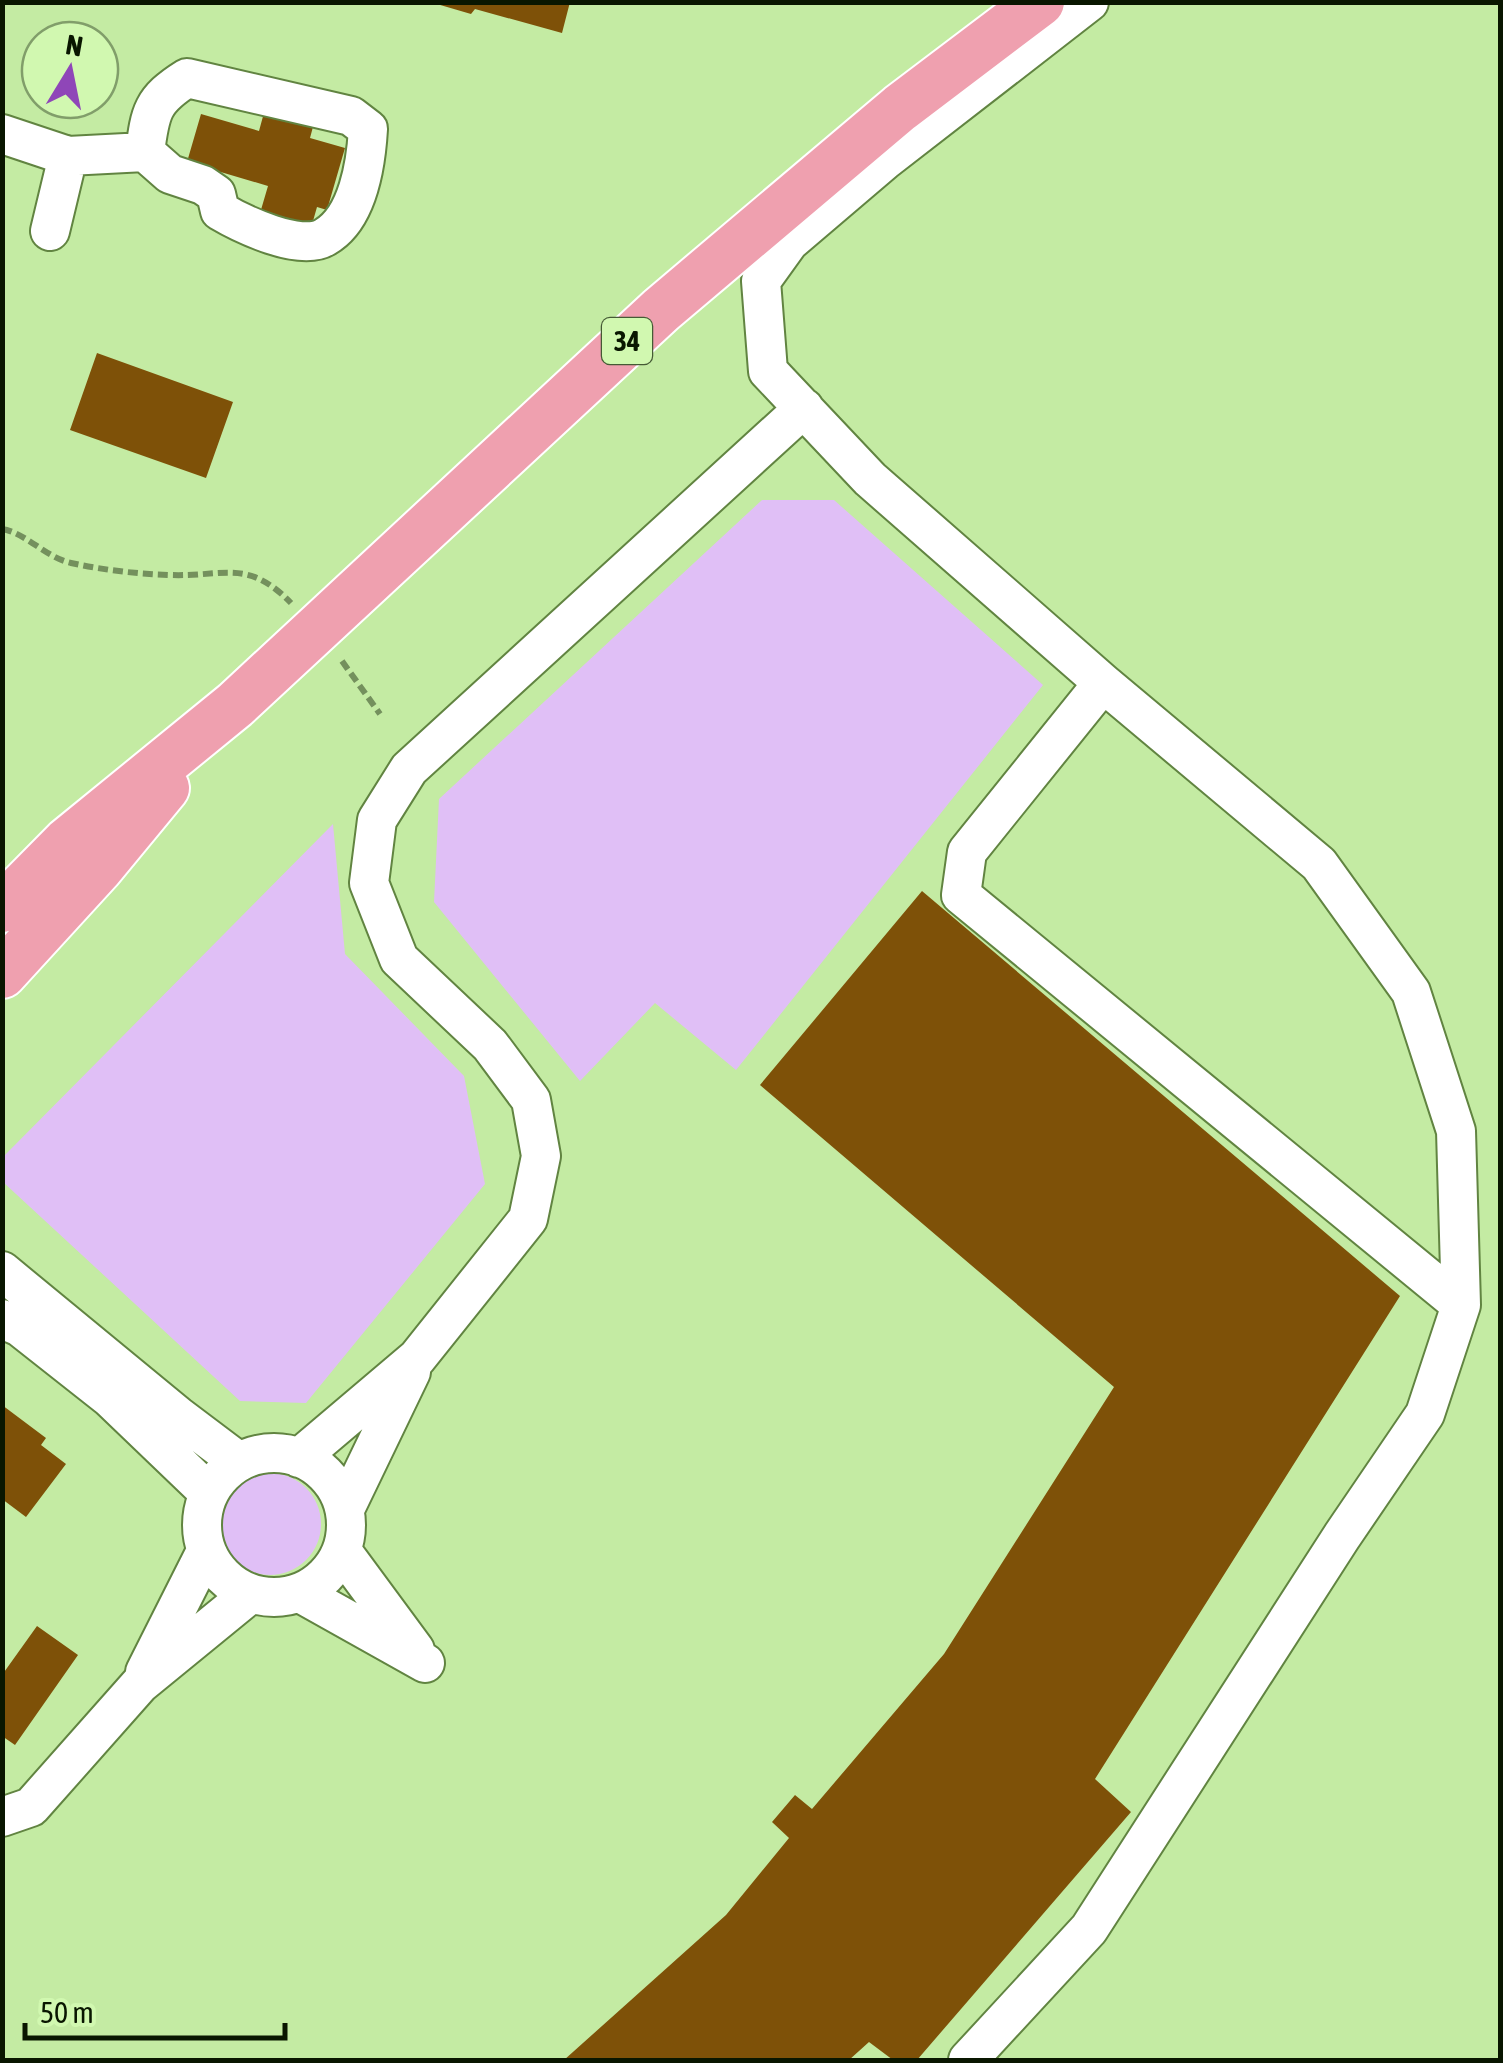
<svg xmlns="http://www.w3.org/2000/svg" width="1503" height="2063" viewBox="0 0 1503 2063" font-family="'Asap Condensed',sans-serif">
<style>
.green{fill:#e0bff6}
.building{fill:#7e5108}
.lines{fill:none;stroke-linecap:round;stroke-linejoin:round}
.minor-casing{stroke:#618441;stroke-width:42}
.major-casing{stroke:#fff;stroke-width:52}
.path{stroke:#74905d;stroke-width:6;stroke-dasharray:10 5;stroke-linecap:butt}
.minor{stroke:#fff;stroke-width:38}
.major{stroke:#efa0af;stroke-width:48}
.labels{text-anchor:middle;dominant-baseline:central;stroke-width:10;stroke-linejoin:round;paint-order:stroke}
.shield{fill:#d1f8b0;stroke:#455a35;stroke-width:2.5}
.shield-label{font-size:28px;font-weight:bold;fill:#091600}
</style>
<rect width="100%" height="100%" fill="#c4eba3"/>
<path class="green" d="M762 500H834L1043 685 736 1070 655 1003 580 1081 434 902 439 799Z
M333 824 345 954 464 1076 485 1184 306 1403 240 1401 3 1182V1157Z
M219 1524a51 51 0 1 1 102 0a51 51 0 1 1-102 0Z"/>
<path class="building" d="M430 2H570L562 33 475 9 471 14Z
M265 109 314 123 310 138 345 148 327 210 317 207 309 235 258 220 268 186 187 162 201 114 259 131Z
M97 353 233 402 206 478 70 430Z
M922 891 1400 1296 1095 1779 1131 1812 917 2060H893L869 2042 849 2060H564L726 1915 789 1838 772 1822 795 1795 812 1809 944 1654 1114 1387 760 1085Z
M2 1405 46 1438 41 1445 66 1464 26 1517 2 1499Z
M37 1626 78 1655 15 1745 2 1736V1675Z"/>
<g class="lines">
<g class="minor-casing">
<path id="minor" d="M2 134 68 156 145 152 170 174 203 185 216 194 220 211C242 224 300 252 325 237 358 218 366 163 368 129L351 116 187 78C152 100 150 112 145 152
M50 231 68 156
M1103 683 967 852 961 895 1461 1305
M2 1271 178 1416 239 1462
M2 1319 20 1327 110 1398 209 1493
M202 1525a72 72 0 1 1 144 0a72 72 0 1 1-144 0Z
M299 1458 417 1358 528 1219 541 1156 531 1100 490 1045 399 959 369 883 377 820 409 769 804 408
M345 1509 411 1372
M342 1551 415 1650
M300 1593 425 1663
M145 1672 206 1551
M2 1817 31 1807 140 1684 250 1594
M968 2060 1089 1929 1342 1536 1425 1414 1461 1305 1456 1131 1411 992 1319 864 1103 683 870 479 768 371 761 281 789 242 884 161 1089 2"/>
</g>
<g class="major-casing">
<path id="major" d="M2 908 67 842 235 705 661 310 900 108 1040 2
M2 974 99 868 165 788"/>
</g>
<path class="path" d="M2 529C26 533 45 557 71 563 103 570 137 574 170 575 225 577 247 558 291 603
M342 661 380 714"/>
<use href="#minor" class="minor"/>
<use href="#major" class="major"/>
</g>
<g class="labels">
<rect class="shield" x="602" y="318" width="50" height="46" rx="8"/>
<g class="shield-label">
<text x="627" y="341">34</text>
</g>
</g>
<rect width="1503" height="2063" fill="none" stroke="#091600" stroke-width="10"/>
<g transform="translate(70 70) rotate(10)"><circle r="48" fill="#d1f8b0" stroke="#819e6a" stroke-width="2.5"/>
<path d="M0-8L18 38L0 25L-18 38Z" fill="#8f46b8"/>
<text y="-15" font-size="28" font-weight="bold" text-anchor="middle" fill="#091600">N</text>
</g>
<path d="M25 2023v15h260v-15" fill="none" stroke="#091600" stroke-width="5"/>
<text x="40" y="2023" font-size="30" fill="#091600" stroke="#d1f8b0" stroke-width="8" paint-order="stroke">50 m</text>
</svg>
